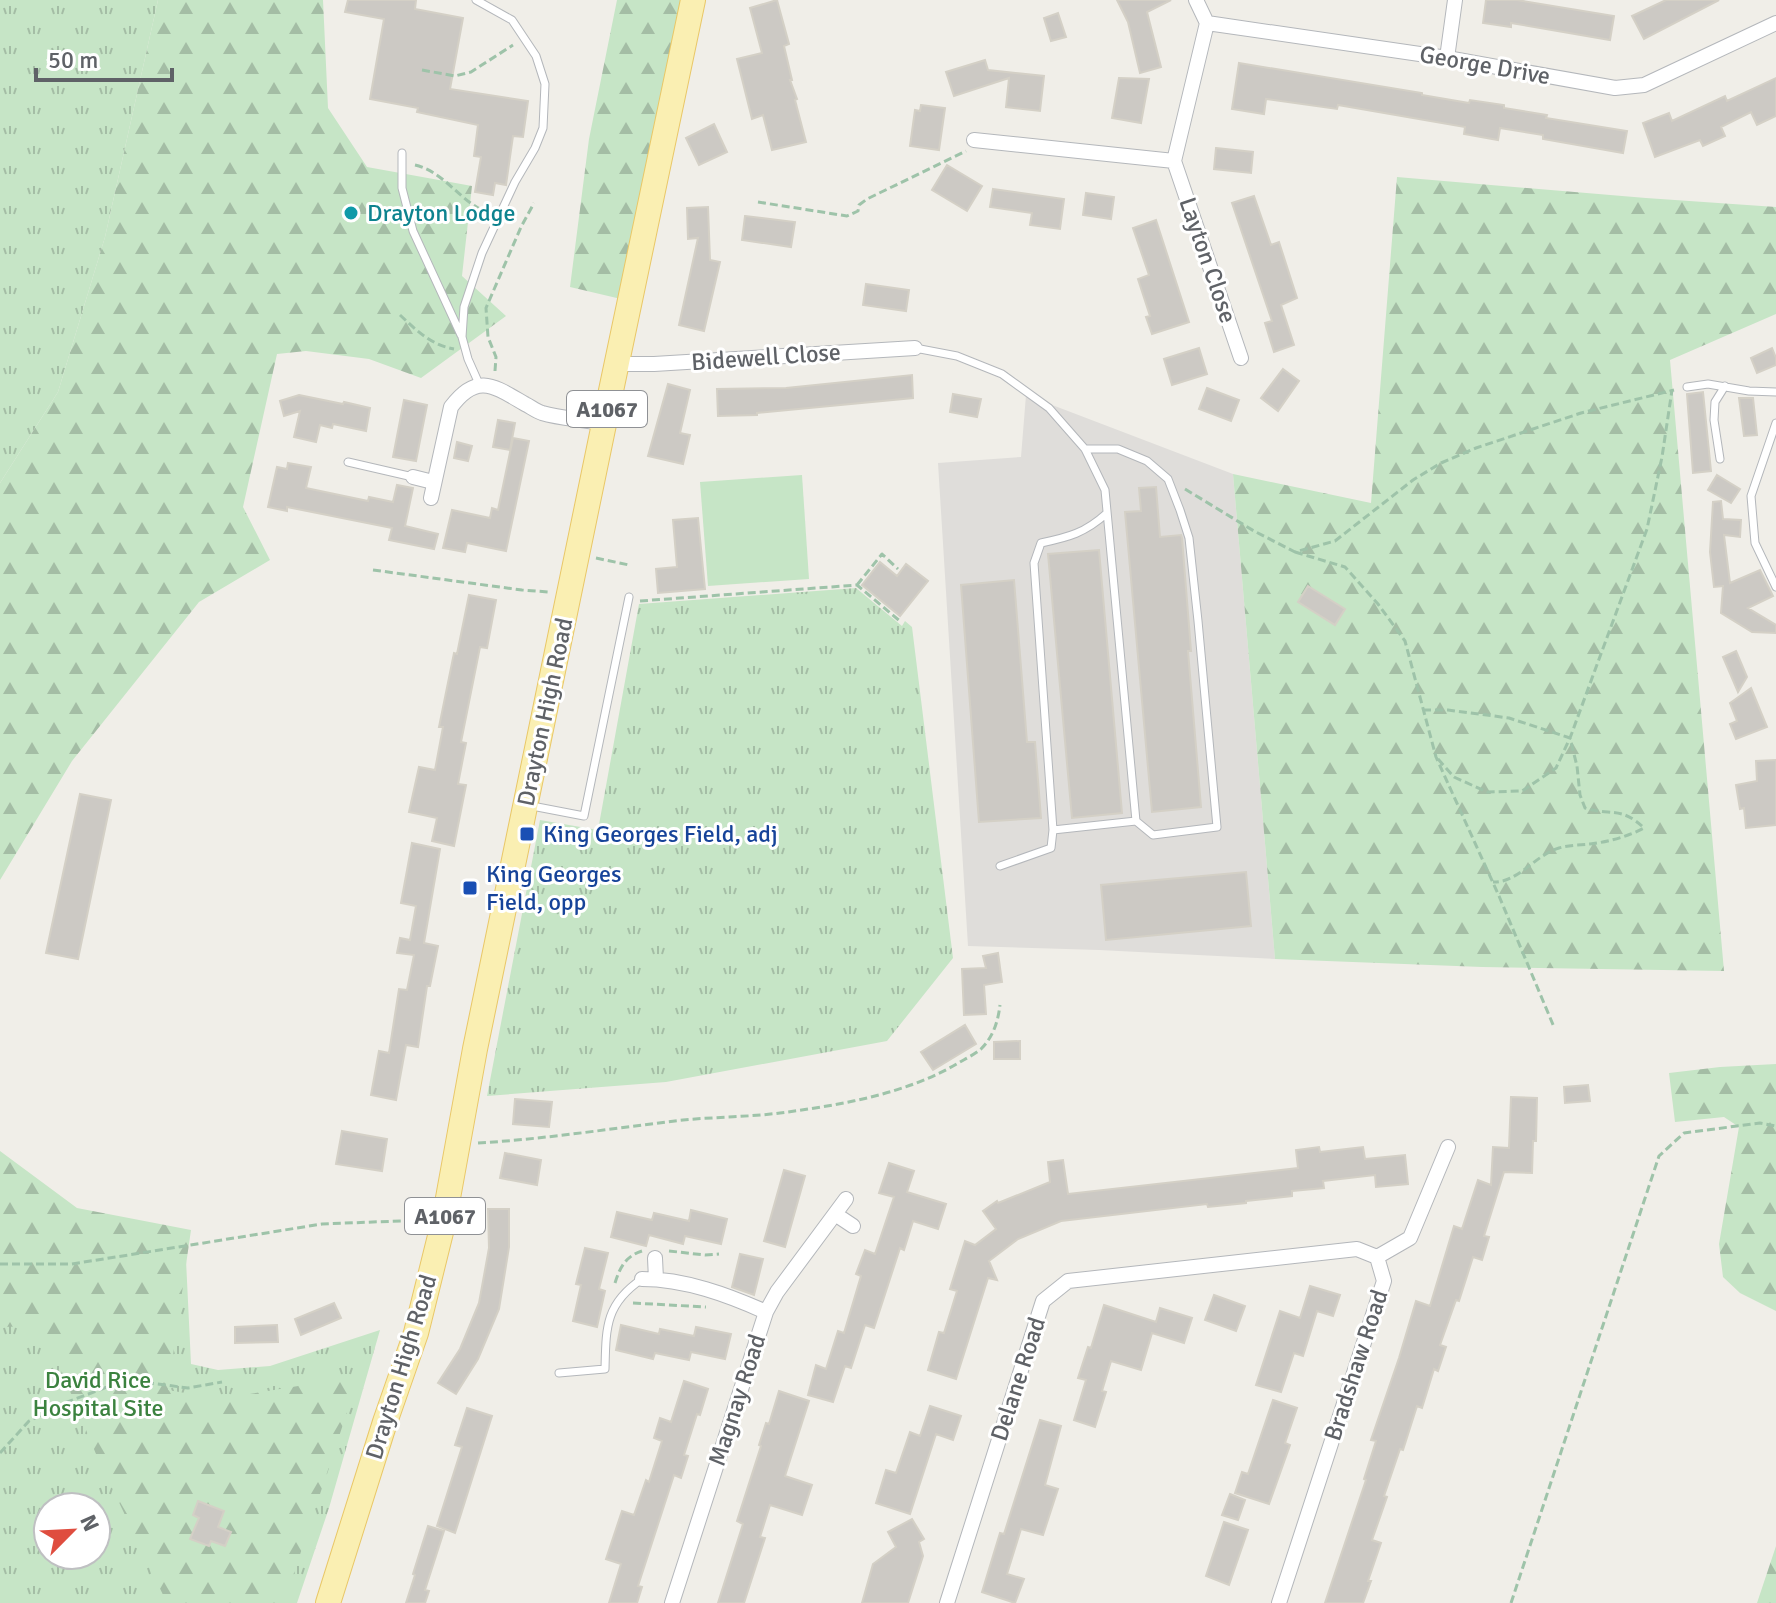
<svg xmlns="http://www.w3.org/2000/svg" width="1776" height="1603" viewBox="0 0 1776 1603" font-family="Signika,sans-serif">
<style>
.industrial{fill:#dfddda}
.grass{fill:url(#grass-tufts);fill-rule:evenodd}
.forest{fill:url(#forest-firs)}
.garden{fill:#c6e5c6}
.building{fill:#ccc9c4;stroke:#d4d0c6;stroke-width:2}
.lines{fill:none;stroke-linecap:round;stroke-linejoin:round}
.service-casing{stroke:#b4b7bb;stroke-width:9}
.minor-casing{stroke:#b4b7bb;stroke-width:16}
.primary-casing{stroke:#e9c767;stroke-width:26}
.path{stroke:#9ec3a9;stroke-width:3;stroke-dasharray:8 4;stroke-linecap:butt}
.service{stroke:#fff;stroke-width:7}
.minor{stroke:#fff;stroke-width:14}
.primary{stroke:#faefb2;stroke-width:24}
.culture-dot{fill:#0f9aa8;stroke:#fff;stroke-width:3}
.transit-dot{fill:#1a4fb4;stroke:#fff;stroke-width:3}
.labels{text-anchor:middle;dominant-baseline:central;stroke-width:6;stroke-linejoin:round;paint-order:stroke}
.shield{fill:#fff;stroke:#8f9195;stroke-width:2}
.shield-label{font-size:22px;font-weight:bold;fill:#5f6267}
.street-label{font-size:24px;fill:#5f6267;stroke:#fff}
.culture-label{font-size:24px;fill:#0d838f;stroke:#fff;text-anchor:start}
.transit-label{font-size:24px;fill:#164399;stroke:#fff;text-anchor:start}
.park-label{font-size:24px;fill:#3b823f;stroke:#fff}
</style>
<defs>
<pattern id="grass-tufts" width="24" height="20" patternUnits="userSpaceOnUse" patternTransform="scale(2)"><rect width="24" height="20" fill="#c6e5c6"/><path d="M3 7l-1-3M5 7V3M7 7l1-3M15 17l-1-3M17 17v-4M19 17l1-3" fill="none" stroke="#a4bda5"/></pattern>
<pattern id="forest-firs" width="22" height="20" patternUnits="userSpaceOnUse" patternTransform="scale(2)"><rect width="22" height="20" fill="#c6e5c6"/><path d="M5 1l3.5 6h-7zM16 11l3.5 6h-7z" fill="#a4bda5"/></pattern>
</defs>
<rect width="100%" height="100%" fill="#f0eee8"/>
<path class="industrial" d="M1026 395 1233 474 1275 959 1099 950 968 946 938 463 1021 457Z"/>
<path class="grass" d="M0 0H158L105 237 58 392 0 483Z
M856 588 902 626 905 621 912 627 953 958 887 1041 666 1082 487 1096 540 820 598 830 639 604Z
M185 1239 191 1364 218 1370 270 1366 380 1330 329 1508 297 1603H0V1253ZM48 1507H96V1555H48Z"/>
<path class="forest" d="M158 0H323L328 108 367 167 472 186 462 276 506 316 421 378 369 359 306 351 277 354 243 507 270 560 199 602 72 761 0 880V483L58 392 105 237Z
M617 0H687L621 299 570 287 589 139Z
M1397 177 1646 198 1776 207V314L1670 360 1724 971 1482 967 1275 959 1233 474 1371 503Z
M1776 1064V1311L1740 1293 1723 1277 1719 1244 1739 1127 1724 1117 1675 1122 1669 1073 1720 1067Z
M0 1151 77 1208 191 1230 168 1390 219 1399 359 1376 284 1603H161L165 1599 96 1454 43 1326 0 1327Z
M1776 1546V1603H1757Z"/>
<path class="garden" d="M802 475 809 579 708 586 700 482Z"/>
<path class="building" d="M348 0H416L415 9 463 18 450 89 528 101 523 137 513 136 506 185 495 183 493 195 475 192 481 157 474 156 478 125 417 112 418 108 370 99 384 19 345 12Z
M777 0 789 44 784 46 792 80H790L797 99 795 100 806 142 772 150 763 115 752 119 737 59 762 53 750 8Z
M1117 0H1171L1147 12 1161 67 1140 73 1128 22Z
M1486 0H1517L1614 16 1610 40 1511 23V27L1483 23Z
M1666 0H1719L1644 39 1632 16Z
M1058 13 1066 37 1051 41 1044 18Z
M985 60 988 70 1044 76 1040 111 1006 107 1009 78 954 96 946 72Z
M1239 63 1422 93V95L1469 103 1470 100 1504 105V108L1547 115 1546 118 1627 131 1623 153 1543 139V135L1500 128 1498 140 1464 134 1465 127 1338 105 1337 109 1266 99 1264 114 1232 109Z
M1119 78 1149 79 1141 123 1112 118Z
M1776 78V116L1757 125 1751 112 1721 127 1725 136 1703 146 1700 140 1655 157 1643 123 1669 113 1672 121 1725 96 1727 101Z
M921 105 945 108 939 150 910 146 915 110 920 111Z
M714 124 727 152 699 165 686 138Z
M1216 148 1253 152 1251 173 1214 169Z
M947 165 982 186 967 211 932 190Z
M993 189 1064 199 1060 229 1030 225 1032 213 990 207Z
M1086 193 1114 197 1111 219 1083 215Z
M1254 196 1271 245 1279 242 1297 298 1281 305 1294 345 1274 352 1265 323 1272 321 1232 203Z
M708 207 710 260 720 262 704 331 679 325 698 238 688 239 687 208Z
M745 216 795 222 791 247 742 240Z
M1156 220 1189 322 1152 334 1146 317 1150 316 1138 279 1149 275 1133 228Z
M866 284 909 290 906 311 863 305Z
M1199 348 1207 374 1172 385 1164 359Z
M1772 348 1776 358V365L1757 373 1751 358Z
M1283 369 1299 381 1278 411 1261 398Z
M912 375 913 398 757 413V415L718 416 717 389 786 388Z
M668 384 690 390 680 433 690 435 683 464 648 456Z
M1207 388 1239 400 1231 421 1199 409Z
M1703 392 1711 471 1693 473 1687 394Z
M953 394 981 399 977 417 950 412Z
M299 395 343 404 344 402 370 408 366 431 333 424 332 428 320 425 316 442 294 437 300 411 284 416 280 401Z
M1739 398H1753L1757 435 1744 436Z
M404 400 427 405 416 461 393 457Z
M498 420 515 423 510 450 493 447Z
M513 438 529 441 506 551 467 543 465 552 443 548 452 510 490 518 492 508 498 510Z
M457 442 472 446 468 461 454 458Z
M288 463 311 467 306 488 368 501 369 497 393 502 397 485 413 488 405 526 438 534 434 549 389 540 392 528 287 507V511L268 507 277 467 287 469Z
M1717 475 1740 489 1731 503 1708 490Z
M1156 487 1160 537 1181 535 1182 538 1191 651H1188L1201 807 1152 812 1125 512 1141 511 1139 488Z
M1721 501 1723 519 1741 520 1740 537 1724 535 1730 583 1760 570 1773 596 1748 608 1776 625V633L1752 632 1721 613 1723 586H1724L1714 587 1710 552 1713 502Z
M698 518 705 589 658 593 656 569 677 567 673 520Z
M1099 550 1122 813 1072 818 1048 554Z
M880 562 897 576 906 564 928 581 900 616 862 585Z
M1014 580 1027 742H1035L1041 818 979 822 961 585Z
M1308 586 1345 609 1335 625 1298 602Z
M469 595 496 600 487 648 480 647 461 742 466 743 458 784 466 785 454 846 432 841 437 818 409 812 419 767 435 770 443 727H439L454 653 457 654Z
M1736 651 1747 677 1738 692 1723 657Z
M1751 688 1767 727 1736 739 1730 724 1737 721 1730 703Z
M1776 760V825L1746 828 1744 808 1740 809 1736 785 1757 781 1756 761Z
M80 794 111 800 78 959 46 953Z
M412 843 440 849 424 943 438 946 430 986H427L418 1047 406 1045 396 1100 371 1095 379 1051 389 1053 399 989 407 990 414 955 397 953 400 938 410 940 416 906 401 903Z
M1246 872 1251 926 1106 940 1101 885Z
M998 953 1002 982 984 985 986 1014 964 1015 962 969 986 968 983 956Z
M965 1025 976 1044 933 1070 921 1052Z
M1020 1041V1059H994V1042Z
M1588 1085 1590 1101 1565 1103 1564 1087Z
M1511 1097 1537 1098 1536 1141H1533L1532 1173 1504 1172 1484 1236 1489 1237 1482 1260 1473 1257 1459 1301 1456 1300 1440 1345 1446 1347 1438 1371 1434 1369 1422 1408 1417 1406 1403 1450 1400 1449 1384 1496 1387 1497 1372 1540 1381 1543 1368 1581H1371L1363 1603H1325L1366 1480 1364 1479 1376 1441 1371 1440 1399 1358 1416 1301 1430 1306 1454 1226 1462 1229 1478 1180 1491 1185 1493 1147 1509 1148Z
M515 1099 552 1102 549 1127 513 1124Z
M342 1131 387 1139 382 1171 336 1164Z
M1319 1147 1320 1152 1363 1147 1365 1159 1405 1155 1408 1184 1376 1187 1375 1175 1323 1181 1324 1188 1292 1191V1196L1246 1201V1203L1208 1207 1207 1204 1061 1221 1018 1239 989 1261 997 1280 988 1278 956 1379 928 1370 939 1332 944 1333 957 1291 950 1289 965 1241 975 1245 996 1229 983 1211 997 1201 998 1203 1050 1182 1048 1162 1063 1160 1068 1194 1298 1168 1296 1150Z
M505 1153 541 1160 537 1185 500 1178Z
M889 1163 914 1171 907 1192 946 1204 938 1229 913 1221 904 1250 900 1248 874 1328 865 1325 851 1368 845 1366 833 1402 808 1395 816 1365 826 1369 838 1331 844 1333 861 1276 856 1274 865 1250 875 1254 894 1197 879 1193Z
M784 1170 805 1176 785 1247 764 1241Z
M488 1209H509V1247L499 1309 478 1359 456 1394 438 1383 460 1349 479 1303 489 1248Z
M691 1210 727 1219 721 1244 685 1236 683 1244 649 1235 646 1246 611 1237 617 1212 652 1220 654 1213 689 1221Z
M585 1248 608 1253 599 1289 605 1291 597 1327 573 1321 581 1285 576 1284Z
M740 1254 763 1259 754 1295 732 1287Z
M1310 1286 1340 1295 1333 1316 1317 1311 1303 1356 1294 1353 1281 1392 1256 1385 1280 1311 1300 1318Z
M1214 1295 1245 1306 1236 1331 1205 1320Z
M334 1303 341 1318 301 1335 295 1319Z
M1104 1305 1156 1322 1160 1308 1192 1318 1184 1343 1152 1333 1141 1370 1111 1361 1102 1391 1106 1392 1095 1427 1074 1420 1086 1380 1078 1378 1088 1347 1091 1348Z
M277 1325 278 1342 235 1343V1327Z
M621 1325 659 1334 660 1329 694 1336 696 1327 731 1334 725 1359 691 1352 689 1360 655 1353 653 1359 616 1350Z
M684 1381 708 1389 700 1415 697 1414 684 1455 688 1456 681 1478 674 1475 638 1586 642 1587 637 1603H609L621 1564 606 1559 622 1511 634 1515 646 1480 649 1482 662 1441 654 1438 660 1418 671 1422Z
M779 1391 809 1401 785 1476 812 1485 802 1515 770 1505 760 1537 765 1538 744 1603H718L743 1524 737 1521 761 1446 759 1445 766 1423 769 1424Z
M1273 1400 1297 1408 1285 1443 1290 1445 1269 1504 1235 1493 1242 1472 1248 1474Z
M930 1406 961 1416 953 1440 936 1434 910 1514 876 1503 886 1470 896 1473 910 1432 920 1436Z
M467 1408 492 1416 455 1533 437 1526 462 1447 455 1445Z
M1040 1420 1061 1426 1045 1485 1058 1489 1043 1535 1021 1529 1007 1574 1024 1579 1015 1603 982 1592 1000 1533 1004 1534Z
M1230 1494 1245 1500 1238 1520 1222 1515Z
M198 1501 224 1511 218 1527 231 1532 225 1546 211 1541 209 1546 190 1539 199 1518 193 1515Z
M912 1519 924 1539 919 1542 923 1556 908 1603H862L873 1564 896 1547 888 1532Z
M1224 1522 1248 1530 1229 1585 1206 1576Z
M428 1526 444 1531 425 1590 429 1591 425 1603H406L415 1575 413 1574Z"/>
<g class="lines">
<g class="service-casing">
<path id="service" d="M476 0 512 20 536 56 545 84 543 128 535 148 515 182 482 253 464 307 462 337 468 359 480 386
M402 153V188L413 231 461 335
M915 348 957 356 1002 374 1049 408 1085 449 1105 490 1136 821 1053 830 1034 563 1041 543C1069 537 1085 533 1107 513
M1687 387 1708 384 1749 391 1776 392
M1776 423 1751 496 1755 543 1776 587
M1085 449H1118L1147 461 1168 479 1180 510 1189 538 1198 621 1217 827 1153 835 1136 821
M1720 459 1714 420 1715 402 1725 386
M348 462 413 477
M532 806 584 816 629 597
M1000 866 1051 848 1053 830
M559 1373 605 1369C606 1328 605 1304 642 1279"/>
</g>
<g class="minor-casing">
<path id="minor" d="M1196 0 1207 23 1447 58 1615 88 1644 85 1776 23
M1447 58 1455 0
M974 140 1174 161 1241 358
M1174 161 1207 23
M616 364H654L915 348
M413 477 433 482
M431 498 451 407C477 372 494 386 525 404 531 407 536 411 542 413 562 419 583 419 604 424
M835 1214 853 1226
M655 1258 656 1279
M642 1279C685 1279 728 1295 766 1312
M672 1603 766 1312 777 1292 846 1199
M947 1603 1043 1301 1068 1281 1357 1249 1377 1257
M1279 1603 1384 1281 1377 1257 1410 1238 1448 1147"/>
</g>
<g class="primary-casing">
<path id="primary" d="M328 1603 385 1422 416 1333 444 1220 475 1049 604 424 693 0"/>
</g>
<path class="path" d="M422 70 455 76 471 72 513 45
M415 165C445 172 460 202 488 213
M758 202 847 216 858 211 859 205 867 199 966 151
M400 315C416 330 431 345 454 349
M495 371 496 357 488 337 486 308 521 227 534 203
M1185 489 1254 531 1295 552 1335 541 1413 480 1441 463 1476 448 1581 413 1674 390
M1295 552 1345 567 1378 604 1405 641 1436 757 1499 896 1554 1027
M596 558 629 565
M373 570 522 590 549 592
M857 585 882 554 898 569
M640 601 857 585 901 622
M1423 710H1448L1509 718 1570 738 1577 766 1580 795 1585 808C1611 816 1621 806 1644 828 1629 836 1608 842 1590 844 1580 845 1569 845 1559 848 1535 855 1518 883 1493 882
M1438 759 1454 777 1487 792 1522 791 1556 768 1570 738 1647 529 1662 457 1672 390
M478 1143C546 1139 615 1128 683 1120 715 1117 748 1117 780 1113 841 1105 907 1094 960 1062 967 1058 975 1054 981 1049 993 1037 998 1022 1000 1005
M669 1251 705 1255 719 1254
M0 1264H72L322 1224 424 1220
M615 1283C620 1267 626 1256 642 1251
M633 1303 706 1307
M0 1453 29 1421 62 1404 115 1384 143 1382 188 1388 222 1382
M1511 1603 1659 1156 1684 1133 1760 1123 1776 1126"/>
<use href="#service" class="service"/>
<use href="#minor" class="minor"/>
<use href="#primary" class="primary"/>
</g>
<circle class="culture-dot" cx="351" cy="213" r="8"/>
<g class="transit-dot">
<rect x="519" y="826" width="16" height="16" rx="4"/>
<rect x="462" y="880" width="16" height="16" rx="4"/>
</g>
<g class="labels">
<g class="shield">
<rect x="567" y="391" width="80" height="36" rx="6"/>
<rect x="405" y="1198" width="80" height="36" rx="6"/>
</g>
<g class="shield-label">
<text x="607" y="409">A1067</text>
<text x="445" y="1216">A1067</text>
</g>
<g class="street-label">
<text transform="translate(1485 65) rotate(10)">George Drive</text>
<text transform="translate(1208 260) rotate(71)">Layton Close</text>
<text transform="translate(766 357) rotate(-4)">Bidewell Close</text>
<text transform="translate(545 712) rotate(-78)">Drayton High Road</text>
<text transform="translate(1356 1365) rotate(-72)">Bradshaw Road</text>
<text transform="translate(401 1367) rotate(-73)">Drayton High Road</text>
<text transform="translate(1018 1379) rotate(-72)">Delane Road</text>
<text transform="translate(737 1400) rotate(-72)">Magnay Road</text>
</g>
<g class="culture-label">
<text x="367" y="213">Drayton Lodge</text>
</g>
<g class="transit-label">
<text x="543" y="834">King Georges Field, adj</text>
<text x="486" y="874">King Georges<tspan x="486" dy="28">Field, opp</tspan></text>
</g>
<g class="park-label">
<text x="98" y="1380">David Rice<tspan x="98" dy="28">Hospital Site</tspan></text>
</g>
</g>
<g transform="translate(72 1531) rotate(66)"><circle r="38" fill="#ffffff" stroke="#bfc0c2" stroke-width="2"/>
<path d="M0-6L14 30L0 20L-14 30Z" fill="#df4d3f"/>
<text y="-12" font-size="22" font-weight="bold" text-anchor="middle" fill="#5f6267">N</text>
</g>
<path d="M36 68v12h136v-12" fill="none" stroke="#5f6267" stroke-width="4"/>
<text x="48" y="68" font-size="24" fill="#5f6267" stroke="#ffffff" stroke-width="6" paint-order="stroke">50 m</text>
</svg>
